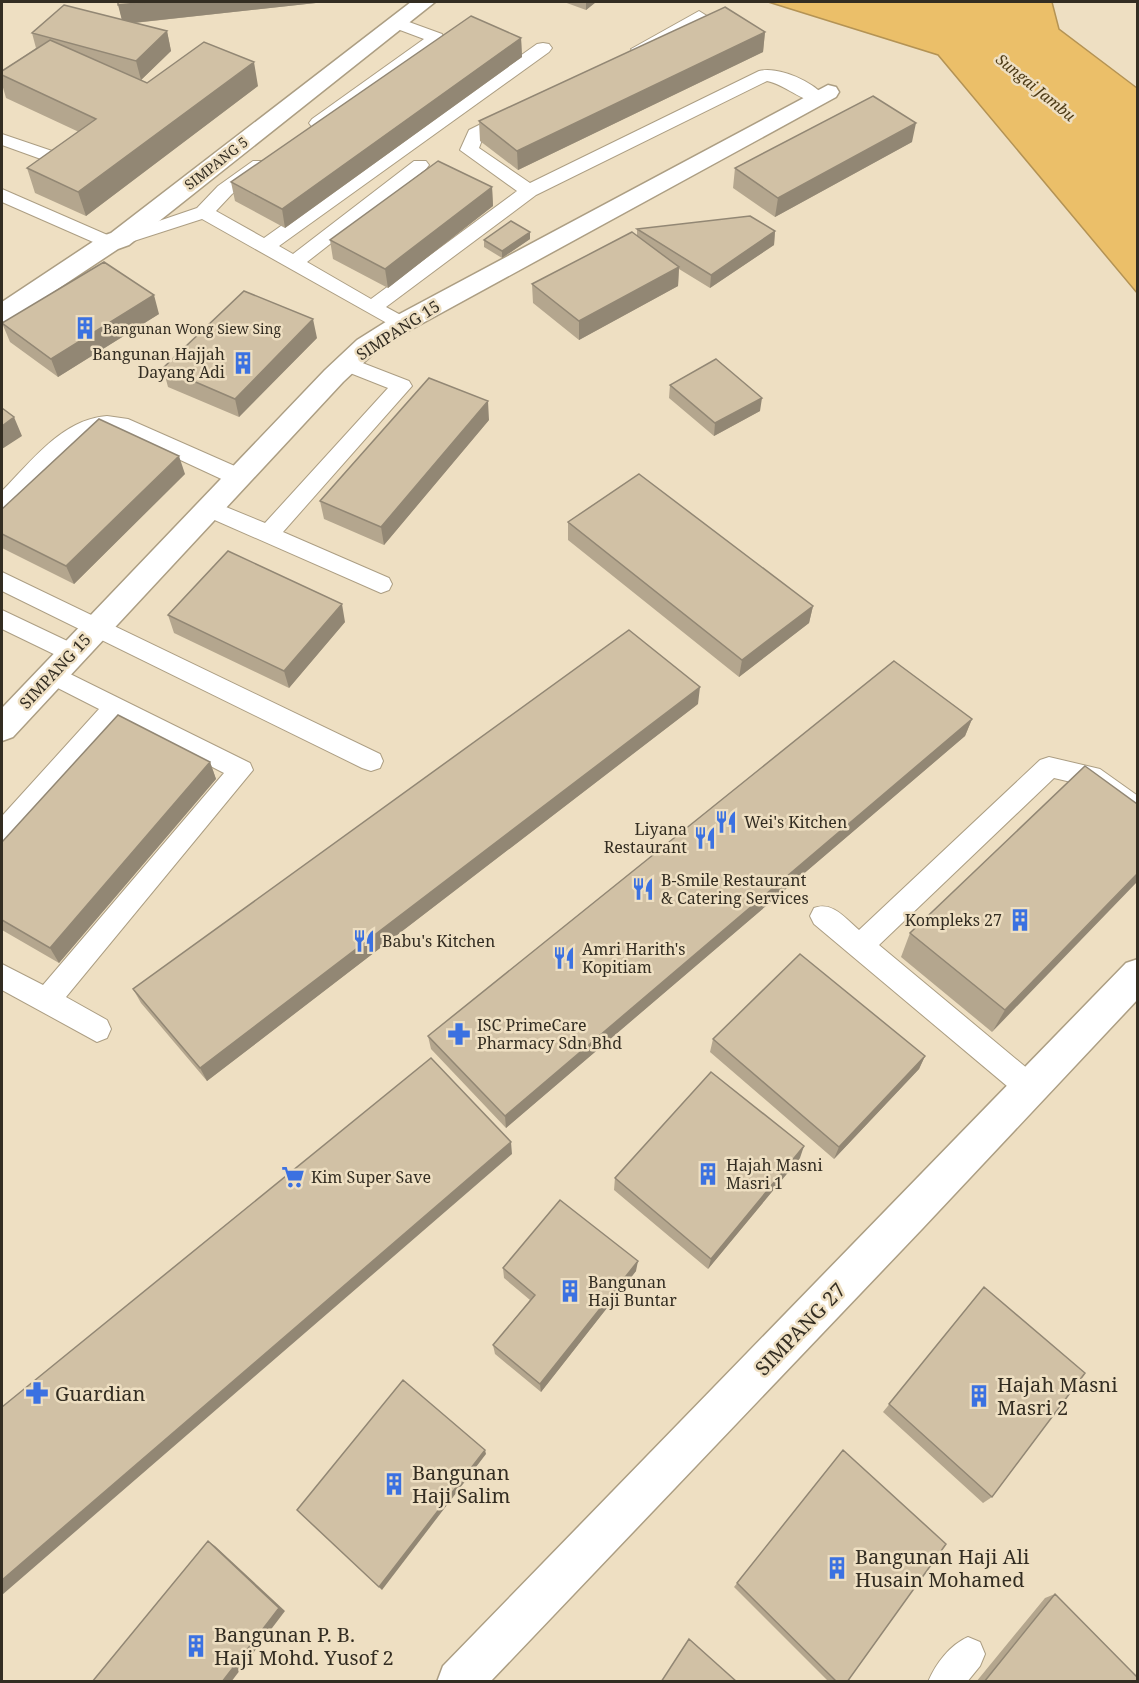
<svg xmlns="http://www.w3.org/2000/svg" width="1139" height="1683" viewBox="0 0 1139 1683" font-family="'Noto Serif',serif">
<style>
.water{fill:#ebbf69;stroke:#b49354;stroke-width:1.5}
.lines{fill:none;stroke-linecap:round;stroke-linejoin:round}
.service-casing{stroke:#ac9e83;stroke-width:2}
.minor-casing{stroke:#ac9e83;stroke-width:3}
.service{fill:#fff;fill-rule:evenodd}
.minor{fill:#fff;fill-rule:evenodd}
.wall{fill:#b4a68e}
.shaded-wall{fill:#928774}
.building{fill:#d1c1a5;stroke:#928774;stroke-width:1.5}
.labels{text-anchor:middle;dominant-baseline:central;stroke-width:5;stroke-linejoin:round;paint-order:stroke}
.far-street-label{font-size:14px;fill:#332d22;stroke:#eedfc2}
.far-poi-label{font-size:14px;fill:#332d22;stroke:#eedfc2;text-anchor:start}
.far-water-label{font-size:15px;font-style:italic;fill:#4c3a15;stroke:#eedfc2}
.street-label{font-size:16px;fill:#332d22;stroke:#eedfc2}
.poi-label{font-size:16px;fill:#332d22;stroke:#eedfc2;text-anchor:start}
.near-street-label{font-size:20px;fill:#332d22;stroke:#eedfc2}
.near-poi-label{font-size:20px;fill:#332d22;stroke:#eedfc2;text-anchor:start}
</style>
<rect width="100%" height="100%" fill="#eedfc2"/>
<path class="water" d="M768 2H1052L1059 29 1137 88V293L938 55Z"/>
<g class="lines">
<g class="service-casing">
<path id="service" d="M699 11 707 16 705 20 646 53H634L631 49Z
M398 18 442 34 444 38 324 127H312L309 123 312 119 424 39 392 27 390 23 392 19Z
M543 43 549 44 552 48 549 52 279 246 293 254 414 161H426L429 165 426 169 307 262 371 299 517 191 460 150 469 130 503 113H515L518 117 483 137 479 148 530 183 759 71C779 66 814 82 826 98L823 102C807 106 785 84 767 81L536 195 386 307 408 319 411 324 408 329 401 331 202 219 109 249 2 202V189L112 237 197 208 218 186 253 161H265L268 165 265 169 232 194 216 211 264 238 537 44Z
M2 134 58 153 61 157 52 163 2 145Z
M347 357 409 381 412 386 283 532 389 578 392 584 389 590 381 593 201 514 198 508 201 502 209 500 265 523 388 388 340 369 337 364 340 359Z
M107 416 128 419 246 471 249 477 246 483 238 485 230 483 118 431C73 429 39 481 10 510L2 512V491C31 462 62 419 107 416Z
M2 572 380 754 383 761 380 768 371 771 362 768 2 591Z
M2 610 80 647 84 653 80 659 72 662 64 659 2 629Z
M52 665 250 763 253 770 66 997 107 1020 111 1029 107 1038 97 1042 2 990V964L43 985 224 773 119 719 11 841 2 844V816L99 709 44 681 40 674 44 667Z
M1049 757 1100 769 1138 796V820L1129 817 1084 785 1054 778 879 945 1040 1079 1044 1088 1040 1097 1030 1101 1020 1097 814 924 810 916 814 908C832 901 845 918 859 930L1040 760Z
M968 1637 980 1642 985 1654 980 1666 967 1682H928C936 1663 950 1645 968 1637Z"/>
</g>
<g class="minor-casing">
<path id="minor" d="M411 2H435L129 245 118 249 11 320 2 322V302L100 237 111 233Z
M828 85 836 87 839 92 836 97 410 330 375 352 343 382 13 737 2 741V708L325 370 357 340 392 318Z
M1138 959V999L922 1229 490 1682H437L443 1666 1126 963Z"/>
</g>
<use href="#service" class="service"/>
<use href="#minor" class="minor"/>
</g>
<path class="wall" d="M118 2H325L134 23 167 31 171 51 141 80 147 83 258 86 86 216 35 193 27 168 79 132 6 98 2 84V71L36 48 32 33 122 20Z
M564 2H596L586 10Z
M765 32 763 52 518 170 480 141 479 121Z
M521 38 522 57 285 228 235 201 231 182Z
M912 142 775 217 733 188 735 168Z
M492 187 493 206 388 288 333 259 330 240Z
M637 229 775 231 774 245 710 288 679 269 678 286 579 340 533 303 532 284 637 235Z
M530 232V239L502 258 484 247V240Z
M159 314 58 377 10 342 2 323Z
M317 338 239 417 168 387 163 368Z
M670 385 760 411 714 436 669 398Z
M489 420 384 545 324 519 320 501Z
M185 474 74 584 2 548V509Z
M568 522 813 606 809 623 739 677 568 540Z
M168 615 345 622 289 688 174 633Z
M698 704 207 1081 141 1003 133 989Z
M972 719 965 736 506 1128 431 1049 428 1036Z
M210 762 216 779 59 963 2 930V842Z
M1137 804 992 1032 901 957 910 933Z
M713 1039 925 1056 919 1069 834 1159 710 1052Z
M800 1158 708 1269 614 1190 615 1178Z
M503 1268 636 1271 541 1392 495 1354 493 1345 530 1300 504 1278Z
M984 1287 992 1497 983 1503 883 1412Z
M843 1450 847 1682H829L734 1587Z
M1055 1594 1137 1682H976L1045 1598Z"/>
<path class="shaded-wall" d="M148 2H325L123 24 118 5Z
M586 2H596L586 10Z
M167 31 171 51 141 80 136 61Z
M765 32 763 52 518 170 517 151Z
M521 38 522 57 285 228 282 209Z
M254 62 258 86 86 216 78 192Z
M916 123 912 142 775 217 778 198Z
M492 187 493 206 388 288 385 269Z
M775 231 774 245 710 288 711 275Z
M530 232V239L502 258V251Z
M679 267 678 286 579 340V321Z
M154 295 159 314 58 377 51 359Z
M313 319 317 338 239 417 235 399Z
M762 398 760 411 714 436 715 423Z
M488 401 489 420 384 545 381 527Z
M14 417 22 436 2 449V426Z
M179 456 185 474 74 584 66 566Z
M342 604 345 622 289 688 284 671Z
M813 606 809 623 739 677 742 660Z
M700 687 698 704 207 1081 200 1068Z
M972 719 965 736 506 1128 505 1116Z
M210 762 216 779 59 963 50 948Z
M1137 874V882L992 1032 1005 1010Z
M925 1056 919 1069 834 1159 839 1147Z
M511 1142 512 1154 2 1595V1580Z
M804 1146 800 1158 708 1269 711 1259Z
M638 1261 636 1271 541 1392 540 1384Z
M485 1450 486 1454 382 1590 379 1587Z
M208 1541 215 1546 285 1611 231 1682H222Z"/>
<path class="building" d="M118 2H148L118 5Z
M64 5 167 31 136 61 32 33Z
M725 7 765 32 517 151 479 121Z
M471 16 521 38 282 209 231 182Z
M50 40 147 83 204 42 254 62 78 192 27 168 96 119 2 75V71Z
M873 96 916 123 778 198 735 168Z
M438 161 492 187 385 269 330 240Z
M750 216 775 231 711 275 637 229Z
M511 221 530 232 502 251 484 240Z
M632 232 679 267 579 321 532 284Z
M104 262 154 295 51 359 2 323Z
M244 291 313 319 235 399 163 368Z
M716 359 762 398 715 423 670 385Z
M429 378 488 401 381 527 320 501Z
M2 408 14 417 2 426Z
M99 419 179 456 66 566 2 534V509Z
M639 474 813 606 742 660 568 522Z
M228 551 342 604 284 671 168 615Z
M629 630 700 687 200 1068 133 989Z
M894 661 972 719 505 1116 428 1036Z
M118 715 210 762 50 948 2 920V842Z
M1085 766 1137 804V874L1005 1010 910 933Z
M800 954 925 1056 839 1147 713 1039Z
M431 1058 511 1142 2 1580V1407Z
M711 1072 804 1146 711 1259 615 1178Z
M560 1200 638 1261 540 1384 493 1345 535 1295 503 1268Z
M984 1287 1085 1373 992 1497 889 1404Z
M403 1380 485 1450 379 1587 297 1510Z
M843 1450 946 1544 847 1682H837L737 1583Z
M208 1541 279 1608 222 1682H92Z
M1055 1594 1137 1677V1682H984Z
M689 1639 737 1682H661Z"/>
<defs>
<g id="building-bare" transform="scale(1.8)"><path d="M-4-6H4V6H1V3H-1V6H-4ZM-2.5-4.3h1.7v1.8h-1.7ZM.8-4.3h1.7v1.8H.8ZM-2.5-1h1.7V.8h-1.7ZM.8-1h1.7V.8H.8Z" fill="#3b71e1" stroke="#eedfc2" stroke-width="2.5" paint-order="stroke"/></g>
<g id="restaurant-bare" transform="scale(1.8)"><path d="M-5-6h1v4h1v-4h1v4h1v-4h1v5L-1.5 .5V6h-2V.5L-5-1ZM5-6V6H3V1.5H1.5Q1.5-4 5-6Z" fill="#3b71e1" stroke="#eedfc2" stroke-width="2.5" paint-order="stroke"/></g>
<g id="pharmacy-bare" transform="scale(1.8)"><path d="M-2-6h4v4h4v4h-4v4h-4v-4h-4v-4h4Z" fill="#3b71e1" stroke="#eedfc2" stroke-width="2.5" paint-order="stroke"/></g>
<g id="supermarket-bare" transform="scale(1.8)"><path d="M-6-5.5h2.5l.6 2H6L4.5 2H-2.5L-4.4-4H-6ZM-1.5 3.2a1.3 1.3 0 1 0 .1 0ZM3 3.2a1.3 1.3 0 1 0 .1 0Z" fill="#3b71e1" stroke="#eedfc2" stroke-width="2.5" paint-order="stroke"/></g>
</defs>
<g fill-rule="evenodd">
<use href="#building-bare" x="85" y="328"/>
<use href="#building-bare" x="243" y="363"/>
<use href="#restaurant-bare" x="726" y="822"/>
<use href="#restaurant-bare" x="705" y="838"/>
<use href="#restaurant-bare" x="643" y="889"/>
<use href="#building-bare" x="1020" y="920"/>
<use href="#restaurant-bare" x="364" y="941"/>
<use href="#restaurant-bare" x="564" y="958"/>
<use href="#pharmacy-bare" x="459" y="1034"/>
<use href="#building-bare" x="708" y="1174"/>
<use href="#supermarket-bare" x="293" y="1177"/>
<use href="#building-bare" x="570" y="1291"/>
<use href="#pharmacy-bare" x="37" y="1393"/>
<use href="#building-bare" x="979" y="1396"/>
<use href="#building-bare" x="394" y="1484"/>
<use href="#building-bare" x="837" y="1568"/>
<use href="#building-bare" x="196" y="1646"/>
</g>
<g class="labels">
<g class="far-street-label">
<text transform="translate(216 163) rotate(-38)">SIMPANG 5</text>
</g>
<g class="far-poi-label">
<text x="103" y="328">Bangunan Wong Siew Sing</text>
</g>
<g class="far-water-label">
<text transform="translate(1036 87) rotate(39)">Sungai Jambu</text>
</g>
<g class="street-label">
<text transform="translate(398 330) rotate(-33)">SIMPANG 15</text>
<text transform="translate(55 671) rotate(-47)">SIMPANG 15</text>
</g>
<g class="poi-label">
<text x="225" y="354" text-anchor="end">Bangunan Hajjah<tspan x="225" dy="18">Dayang Adi</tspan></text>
<text x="744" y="822">Wei's Kitchen</text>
<text x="687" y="829" text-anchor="end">Liyana<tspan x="687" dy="18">Restaurant</tspan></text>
<text x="661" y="880">B-Smile Restaurant<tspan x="661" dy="18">&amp; Catering Services</tspan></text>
<text x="1002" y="920" text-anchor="end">Kompleks 27</text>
<text x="382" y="941">Babu's Kitchen</text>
<text x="582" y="949">Amri Harith's<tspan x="582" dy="18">Kopitiam</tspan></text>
<text x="477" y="1025">ISC PrimeCare<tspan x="477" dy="18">Pharmacy Sdn Bhd</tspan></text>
<text x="726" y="1165">Hajah Masni<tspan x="726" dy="18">Masri 1</tspan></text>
<text x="311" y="1177">Kim Super Save</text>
<text x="588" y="1282">Bangunan<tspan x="588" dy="18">Haji Buntar</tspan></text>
</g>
<g class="near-street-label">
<text transform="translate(800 1329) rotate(-46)">SIMPANG 27</text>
</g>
<g class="near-poi-label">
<text x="997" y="1384">Hajah Masni<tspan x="997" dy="23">Masri 2</tspan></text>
<text x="55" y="1393">Guardian</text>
<text x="412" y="1472">Bangunan<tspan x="412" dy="23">Haji Salim</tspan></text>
<text x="855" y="1556">Bangunan Haji Ali<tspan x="855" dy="23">Husain Mohamed</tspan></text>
<text x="214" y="1634">Bangunan P. B.<tspan x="214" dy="23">Haji Mohd. Yusof 2</tspan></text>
</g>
</g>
<rect width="1139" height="1683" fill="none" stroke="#332d22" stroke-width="6"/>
</svg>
